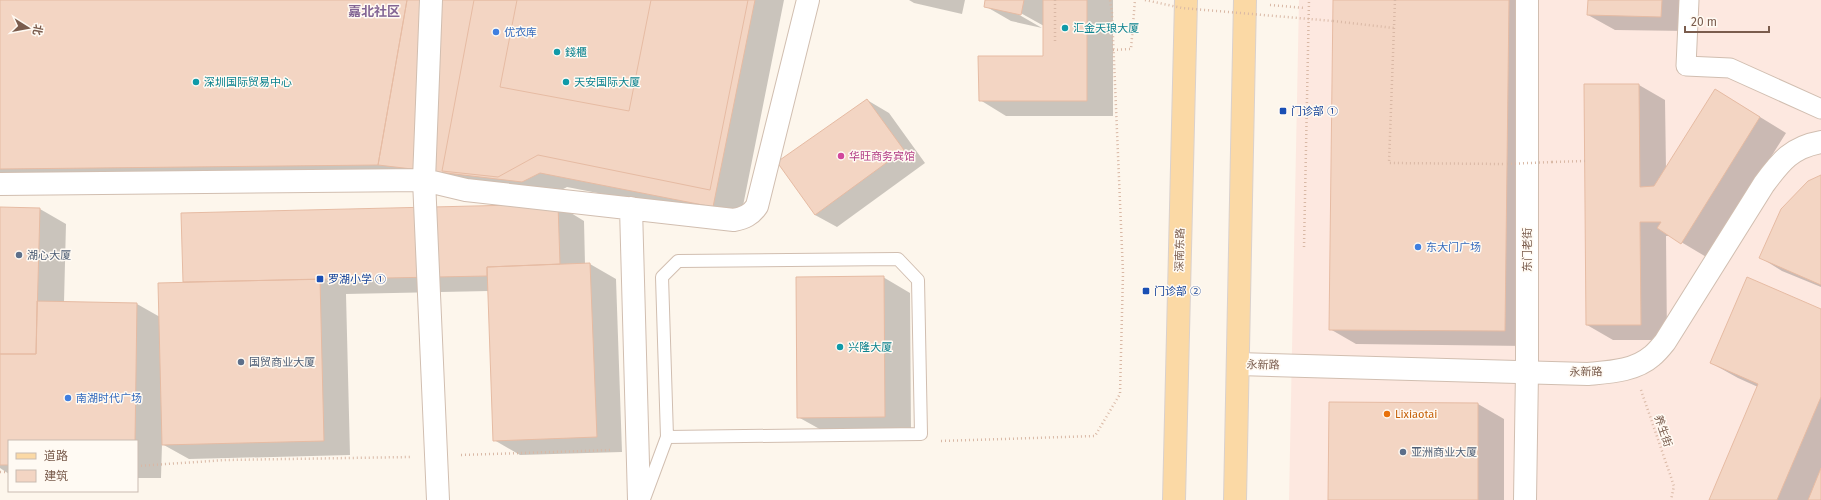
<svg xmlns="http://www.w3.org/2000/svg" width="1821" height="500" viewBox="0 0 1821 500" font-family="'Fira Sans','Noto Sans SC',sans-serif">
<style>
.commercial{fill:#fde8e0}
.shadow{fill:#0003}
.building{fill:#f3d5c3;stroke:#e6bba3}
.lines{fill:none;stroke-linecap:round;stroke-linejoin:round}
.service-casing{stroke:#d1beb0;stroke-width:14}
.pedestrian-casing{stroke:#d1beb0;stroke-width:21}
.minor-casing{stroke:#d1beb0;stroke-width:24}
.tertiary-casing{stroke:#d1beb0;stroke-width:24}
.primary-casing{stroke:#dad1cd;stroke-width:24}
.path{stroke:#d9b8a5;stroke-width:2.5;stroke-dasharray:1 3;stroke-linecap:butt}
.service{stroke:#fff;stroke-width:12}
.pedestrian{stroke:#fff;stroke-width:19}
.minor{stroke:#fff;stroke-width:22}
.tertiary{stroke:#fff;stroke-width:22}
.primary{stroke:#fbd9a5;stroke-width:22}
.path-bridge{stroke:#d9b8a5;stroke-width:2.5;stroke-dasharray:1 3;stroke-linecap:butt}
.culture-dot{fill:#0f9aa8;stroke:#fffaf3;stroke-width:1.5}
.shop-dot{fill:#3f7fe0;stroke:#fffaf3;stroke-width:1.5}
.transit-dot{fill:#1a4fb4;stroke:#fffaf3;stroke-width:1.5}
.hotel-dot{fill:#d1479c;stroke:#fffaf3;stroke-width:1.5}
.service-dot{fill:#5c6f8a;stroke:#fffaf3;stroke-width:1.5}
.food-dot{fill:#e8710a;stroke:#fffaf3;stroke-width:1.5}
.labels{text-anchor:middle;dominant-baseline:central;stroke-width:3;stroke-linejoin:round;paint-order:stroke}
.culture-label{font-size:11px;fill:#0d838f;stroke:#fffaf3;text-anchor:start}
.shop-label{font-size:11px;fill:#366cbe;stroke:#fffaf3;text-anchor:start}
.transit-label{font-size:11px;fill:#164399;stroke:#fffaf3;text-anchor:start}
.hotel-label{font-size:11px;fill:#b23c85;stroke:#fffaf3;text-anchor:start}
.street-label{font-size:11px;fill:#7a5c4d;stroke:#fffaf3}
.service-label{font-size:11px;fill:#4e5e75;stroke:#fffaf3;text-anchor:start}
.food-label{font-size:11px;fill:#c56008;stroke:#fffaf3;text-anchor:start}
.quarter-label{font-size:13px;font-weight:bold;fill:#846695;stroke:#fffaf3}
</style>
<rect width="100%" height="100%" fill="#fdf6ec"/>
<path class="commercial" d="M1299 0H1821V500H1289Z"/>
<path class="shadow" d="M0 0H784L740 221 567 187 548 197 406 179 0 182Z
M909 0H965L962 14 914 3Z
M986 0H1113V116H1006L980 100 1044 57V26L1017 11 1016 13 1042 28 1011 21 985 6Z
M1334 0H1535L1531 346 1356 344 1330 329Z
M1589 0H1688L1687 31 1615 30 1588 15Z
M1639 85 1665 100 1666 170 1716 90 1786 133 1708 258 1671 236H1666L1667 340H1613L1587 325Z
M867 100 889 113 925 163 837 227 815 215Z
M1821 176V287L1782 271 1761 258Z
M558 205 584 221 585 264H590L616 279 622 452 520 455 494 440 489 291 346 294 350 455 189 459 162 444 161 478H137V441H9V474L0 468V208L40 209 66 224 64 303 137 304 160 317 184 283 182 214Z
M883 277 910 293 911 432H825L798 417Z
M1821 310V500H1710L1758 387 1738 378 1711 363Z
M1330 403 1478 404 1504 419V500H1329Z"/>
<path class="building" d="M0 0H407L378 165 0 169Z
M407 0H755L713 207 540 173 522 182 378 165Z
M474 0H517L500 87 629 111 651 0H748L710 190 538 155 498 177 442 171Z
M985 0H1024L1021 15 984 7Z
M1043 0H1087V101H979L978 56H1043Z
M1333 0H1509L1505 331 1329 330Z
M1588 0H1662L1661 17 1587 15Z
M1584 84H1639L1640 187 1654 186 1715 89 1760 117 1681 244 1657 228 1661 222H1640L1641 325H1586Z
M867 99 904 150 815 215 777 162Z
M1821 175V285L1759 258 1781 209 1808 181Z
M558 204 560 264 487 267V276L183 282 181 213Z
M0 207 40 208 36 354H0Z
M590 263 597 437 493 441 487 267Z
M884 276 885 417 797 418 796 277Z
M1747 277 1821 309V397L1777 500H1709L1758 384 1710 363Z
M320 279 324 441 162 445 158 283Z
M37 301 137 303 135 441H9V465H0V354H36Z
M1329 402 1478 403V500H1328Z
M1821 468V500H1808Z"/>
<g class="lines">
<g class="service-casing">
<path id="service" d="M644 499 667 437 662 277 678 261 898 259 918 280 921 434 667 437"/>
</g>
<g class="pedestrian-casing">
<path id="pedestrian" d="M1689 0 1686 66 1730 68 1821 109"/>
</g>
<g class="minor-casing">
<path id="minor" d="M431 0 424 180 438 500
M0 184 424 180 466 190 734 220C744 218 751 215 757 206L808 0
M631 208 639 500
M1238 364 1588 374C1609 372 1635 371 1652 356 1657 352 1661 347 1665 342L1764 184C1781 161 1792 147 1821 142"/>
</g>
<g class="tertiary-casing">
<path id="tertiary" d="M1525 500 1527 372V0"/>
</g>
<g class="primary-casing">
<path id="primary" d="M1174 500 1186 0
M1235 500 1245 0"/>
</g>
<path class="path" d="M1395 0 1389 163 1503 164
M1270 5 1305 8
M1333 21 1394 28
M1055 41V0
M1113 50 1131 49 1135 0
M1552 162 1585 161
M1304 247 1309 0
M1641 390 1674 486 1671 500
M941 441 1095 436 1120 394 1123 273 1112 13 1110 0
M461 455 612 450
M137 466 226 460 410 457
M0 472H9"/>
<use href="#service" class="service"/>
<use href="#pedestrian" class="pedestrian"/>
<use href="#minor" class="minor"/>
<use href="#tertiary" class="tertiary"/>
<use href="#primary" class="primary"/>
<path class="path-bridge" d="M1145 0 1182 8 1333 21
M1507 164 1552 162"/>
</g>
<g class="culture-dot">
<circle cx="1065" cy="28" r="4"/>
<circle cx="557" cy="52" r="4"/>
<circle cx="196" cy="82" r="4"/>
<circle cx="566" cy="82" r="4"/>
<circle cx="840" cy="347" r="4"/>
</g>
<g class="shop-dot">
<circle cx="496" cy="32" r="4"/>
<circle cx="1418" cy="247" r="4"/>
<circle cx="68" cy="398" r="4"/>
</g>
<g class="transit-dot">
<rect x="1279" y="107" width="8" height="8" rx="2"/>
<rect x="316" y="275" width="8" height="8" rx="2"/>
<rect x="1142" y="287" width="8" height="8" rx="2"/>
</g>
<circle class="hotel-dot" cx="841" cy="156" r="4"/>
<g class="service-dot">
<circle cx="19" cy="255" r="4"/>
<circle cx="241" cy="362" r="4"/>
<circle cx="1403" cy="452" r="4"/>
</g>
<circle class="food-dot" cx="1387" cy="414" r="4"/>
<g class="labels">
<g class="culture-label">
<text x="1073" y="28">汇金天琅大厦</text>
<text x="565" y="52">錢櫃</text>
<text x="204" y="82">深圳国际贸易中心</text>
<text x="574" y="82">天安国际大厦</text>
<text x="848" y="347">兴隆大厦</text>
</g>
<g class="shop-label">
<text x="504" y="32">优衣库</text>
<text x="1426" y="247">东大门广场</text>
<text x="76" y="398">南湖时代广场</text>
</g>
<g class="transit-label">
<text x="1291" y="111">门诊部 ①</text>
<text x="328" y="279">罗湖小学 ①</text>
<text x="1154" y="291">门诊部 ②</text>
</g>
<g class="hotel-label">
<text x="849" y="156">华旺商务宾馆</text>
</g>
<g class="street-label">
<text transform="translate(1180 250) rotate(-89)">深南东路</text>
<text transform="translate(1527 250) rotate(-90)">东门老街</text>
<text transform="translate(1263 365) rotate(1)">永新路</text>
<text transform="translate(1586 372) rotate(-1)">永新路</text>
<text transform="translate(1663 431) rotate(71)">养生街</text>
</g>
<g class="service-label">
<text x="27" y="255">湖心大厦</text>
<text x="249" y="362">国贸商业大厦</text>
<text x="1411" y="452">亚洲商业大厦</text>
</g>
<g class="food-label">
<text x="1395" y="414">Lixiaotai</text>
</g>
<g class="quarter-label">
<text x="374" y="11">嘉北社区</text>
</g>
</g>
<rect x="8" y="440" width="130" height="52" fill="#fffaf3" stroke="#cabbb1"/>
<rect x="16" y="453" width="20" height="6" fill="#fbd9a5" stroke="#cabbb1"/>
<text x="44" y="460" font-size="12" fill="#7a5c4d">道路</text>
<rect x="16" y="470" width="20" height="12" fill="#f3d5c3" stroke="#cabbb1"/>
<text x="44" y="480" font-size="12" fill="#7a5c4d">建筑</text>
<g transform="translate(28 28) rotate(101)" stroke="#fffaf3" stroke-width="3" paint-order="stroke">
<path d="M0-3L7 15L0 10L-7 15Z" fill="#7a5c4d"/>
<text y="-6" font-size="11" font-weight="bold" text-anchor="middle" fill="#7a5c4d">北</text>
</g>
<path d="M1685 26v6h84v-6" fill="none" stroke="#7a5c4d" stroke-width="2"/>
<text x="1691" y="26" font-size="12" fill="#7a5c4d" stroke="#fffaf3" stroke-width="3" paint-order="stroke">20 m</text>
</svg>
